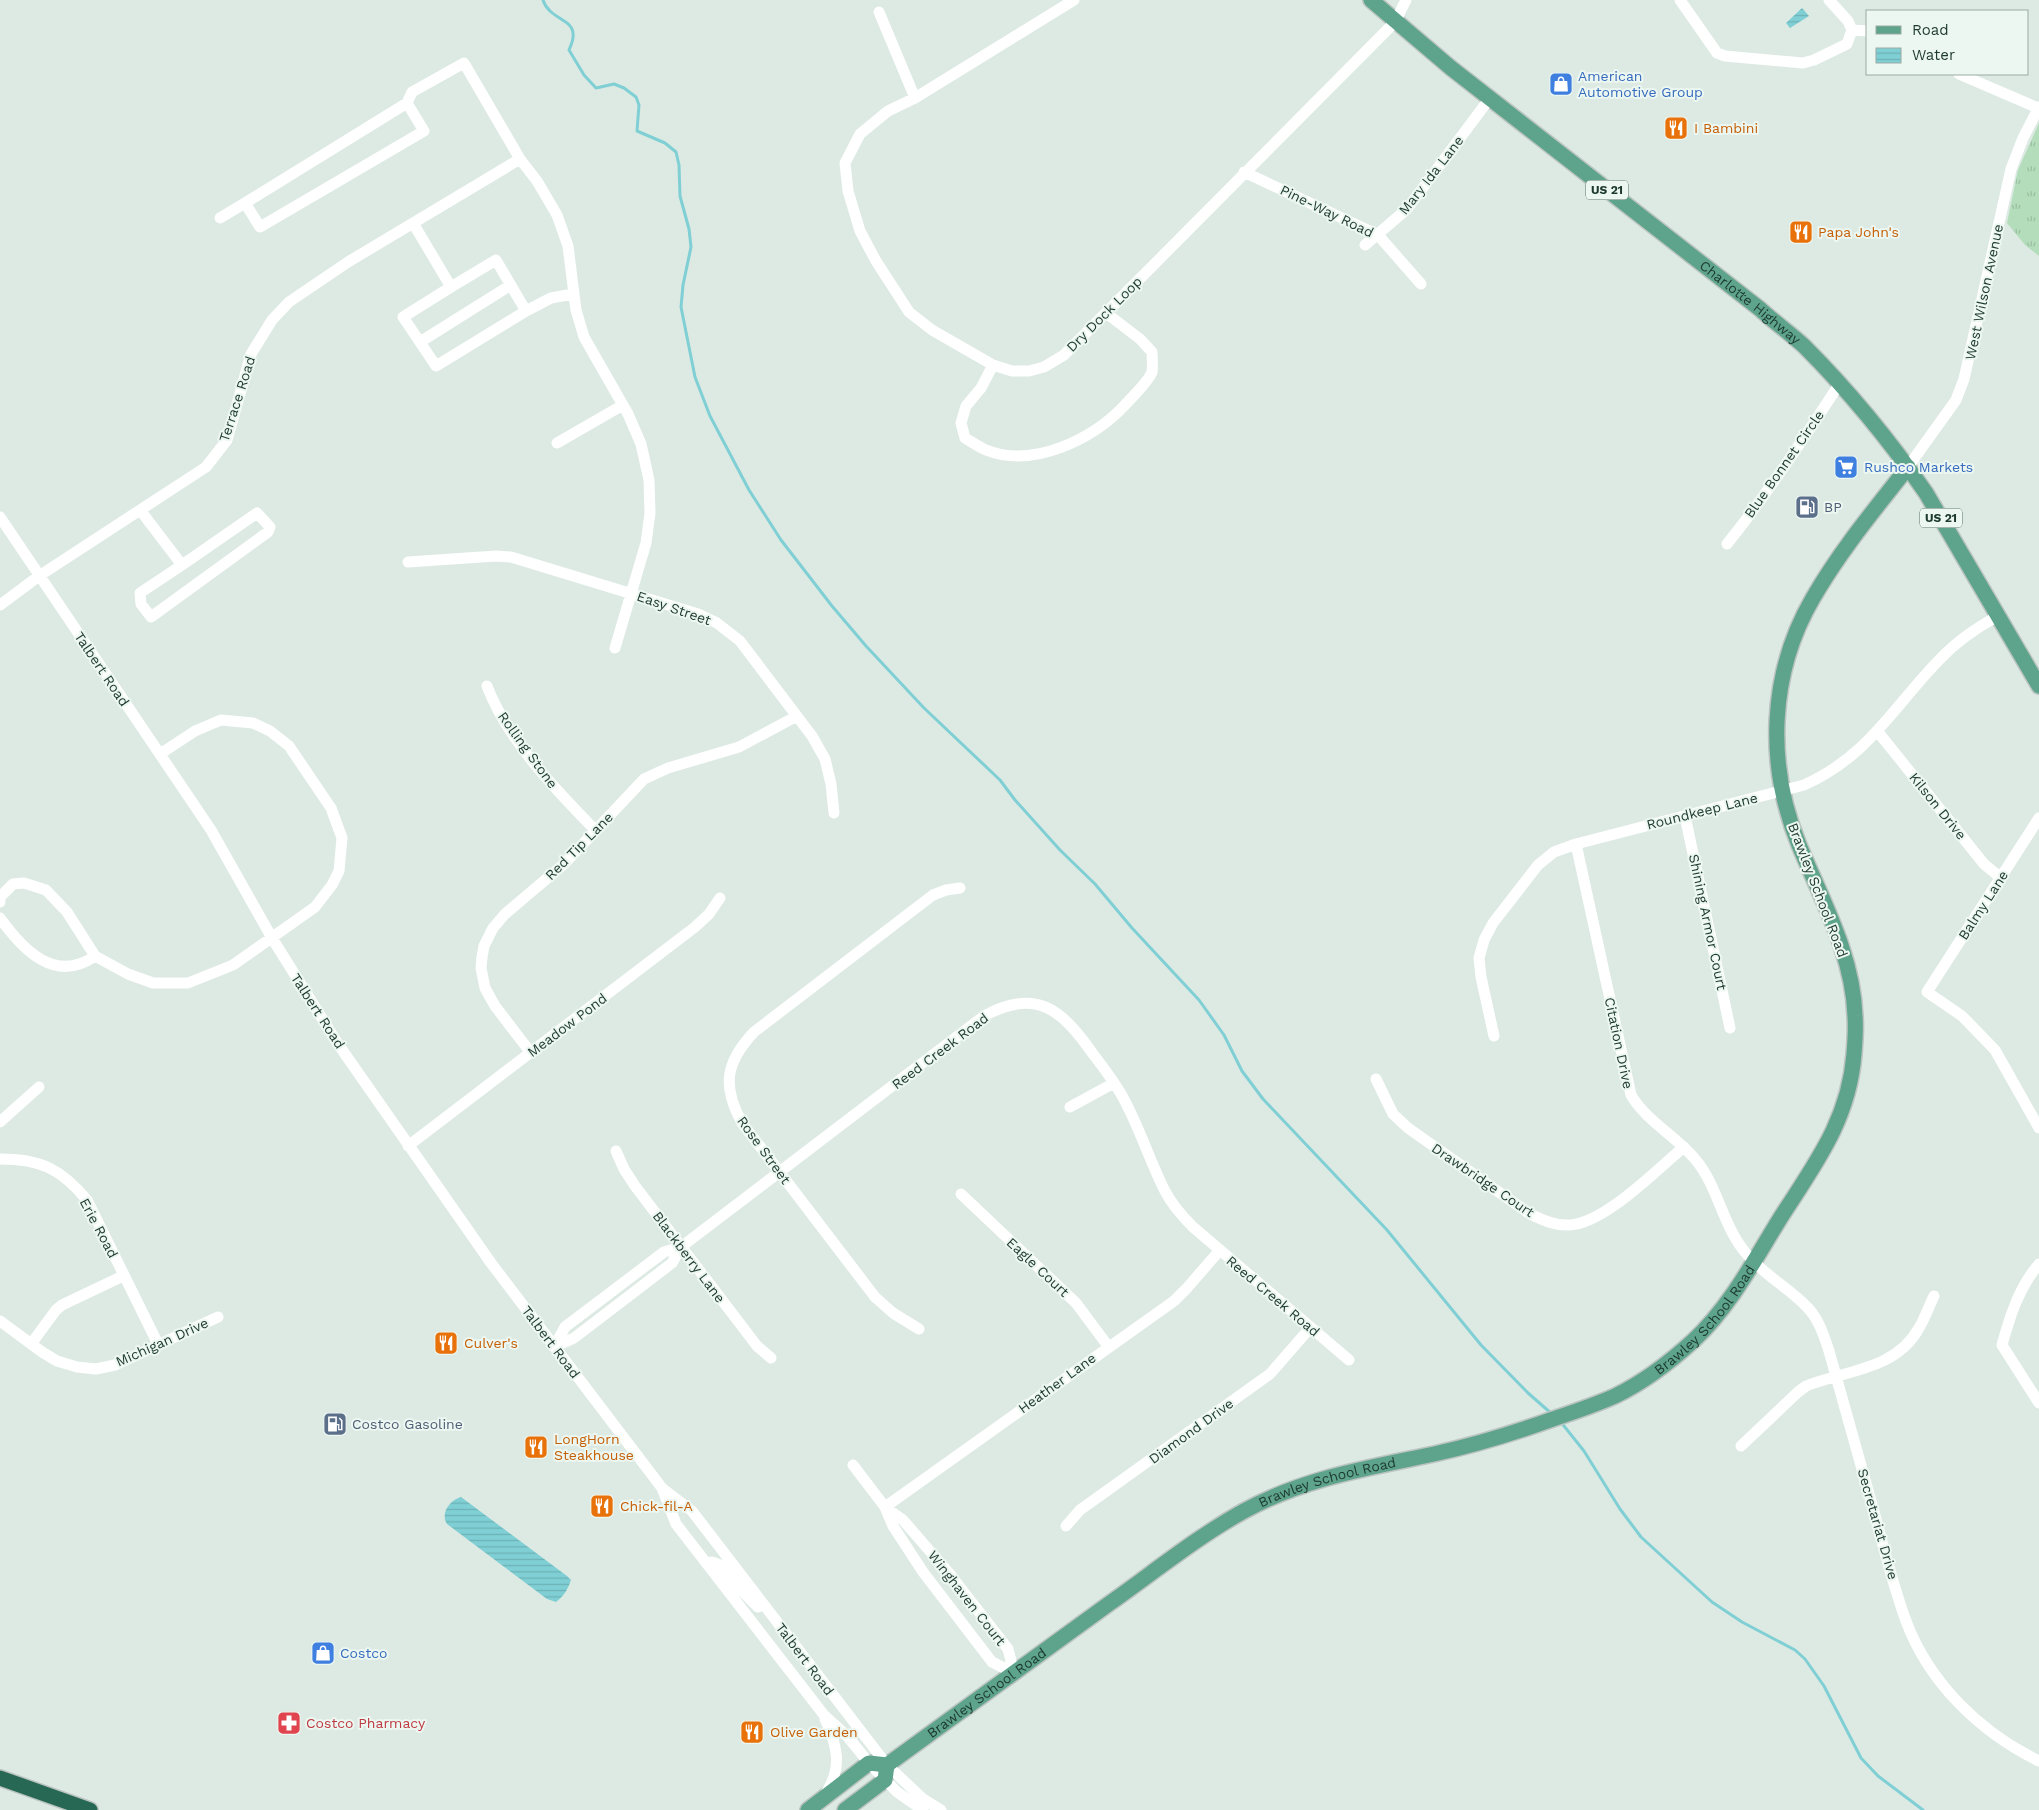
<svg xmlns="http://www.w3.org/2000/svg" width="2039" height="1810" viewBox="0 0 2039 1810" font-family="'Work Sans',sans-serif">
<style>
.grass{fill:url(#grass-tufts)}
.water{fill:url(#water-rules)}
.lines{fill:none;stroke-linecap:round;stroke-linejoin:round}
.stream{stroke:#7fcfd4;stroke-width:3}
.major-casing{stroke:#bbc4c1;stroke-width:18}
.highway-casing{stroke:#bbc4c1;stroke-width:18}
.minor{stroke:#fff;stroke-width:11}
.major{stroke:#5ea38b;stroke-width:15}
.highway{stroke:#276855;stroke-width:15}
.labels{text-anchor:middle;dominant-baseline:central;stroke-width:4;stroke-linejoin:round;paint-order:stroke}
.shield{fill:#edf7f1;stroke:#5b736a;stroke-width:1}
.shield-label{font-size:12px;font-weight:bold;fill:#1d3a30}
.shop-label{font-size:14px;fill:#366cbe;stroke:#edf7f1;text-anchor:start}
.food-label{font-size:14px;fill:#c56008;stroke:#edf7f1;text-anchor:start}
.street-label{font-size:14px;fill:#1d3a30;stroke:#edf7f1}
.service-label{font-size:14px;fill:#4e5e75;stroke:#edf7f1;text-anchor:start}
.health-label{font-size:14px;fill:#be3a42;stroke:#edf7f1;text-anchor:start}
</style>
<defs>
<pattern id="grass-tufts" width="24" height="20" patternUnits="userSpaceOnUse" patternTransform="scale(1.25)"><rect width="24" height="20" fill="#b3ddbb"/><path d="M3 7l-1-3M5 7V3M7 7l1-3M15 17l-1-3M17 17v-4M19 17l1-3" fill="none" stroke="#9abea1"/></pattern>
<pattern id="water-rules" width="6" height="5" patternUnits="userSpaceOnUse" patternTransform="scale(1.25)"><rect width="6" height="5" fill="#7fcfd4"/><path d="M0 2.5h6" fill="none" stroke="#6db2b6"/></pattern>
</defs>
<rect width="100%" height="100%" fill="#ddeae3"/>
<path class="grass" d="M2039 123V256L2025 245 2007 223 2018 170Z"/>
<path class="water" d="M1802 8 1809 16 1790 28 1786 23Z
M461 1497 567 1576 571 1580C568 1589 564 1596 556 1602L547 1599 447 1524C440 1513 450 1500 461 1497Z"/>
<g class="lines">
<path class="stream" d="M543 0C549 19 573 19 573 34 574 39 571 45 569 50L584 75 596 88 614 84 624 88 636 97 639 105 637 131 665 143 676 152 679 165 680 196 689 229 691 247 683 285 681 307 695 377 710 416 749 490 781 540 832 606 866 646 924 708 1000 780 1015 800 1060 850 1095 884 1132 928 1199 1000 1224 1035 1242 1071 1263 1099 1387 1230 1481 1345 1528 1393 1552 1414
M1560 1421 1584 1451 1620 1509 1641 1537 1712 1602 1742 1622 1795 1650 1805 1659 1824 1686 1861 1758 1878 1776 1923 1810"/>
<g class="major-casing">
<g id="major">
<path id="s1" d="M1371 0 1451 68 1760 309C1774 322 1790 333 1804 346 1849 391 1890 441 1926 493L2039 686"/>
<path id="s2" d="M808 1810 869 1763 887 1765C961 1711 1036 1657 1110 1603 1154 1572 1197 1537 1244 1511 1304 1478 1368 1468 1434 1454 1475 1445 1514 1433 1553 1419 1574 1412 1595 1405 1615 1396 1644 1382 1670 1362 1693 1341 1730 1307 1755 1259 1781 1217 1815 1164 1849 1120 1854 1054 1855 1042 1856 1029 1855 1016 1853 955 1822 900 1799 845 1766 765 1769 673 1813 598 1840 551 1875 509 1908 467"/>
<path d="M845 1810 885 1780 887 1765"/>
</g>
</g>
<g class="highway-casing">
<path id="highway" d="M0 1778 90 1810"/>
</g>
<path class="minor" d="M1074 0 915 98 888 111 860 134 845 163 848 191 860 231 876 261 909 312 932 330 993 365 1012 371H1029L1044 367 1064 355 1395 22 1406 0
M1680 0 1717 53 1725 56 1803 63 1814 60 1847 44 1852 30 1848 21 1829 0
M879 12 915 98
M1852 30 1868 31
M1959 74 2038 108
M1244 172 1378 235 1421 284
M245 203 407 103
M220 218 245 203 260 227 424 131 407 103 412 92 464 63 520 159 537 181 557 215 568 246 576 310 584 337 628 414 641 444 649 480 650 513 646 543 615 648
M413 223 451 287 496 260 526 311 551 298 573 294
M1365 245 1407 209 1490 98
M451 287 403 317 436 366 526 311
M420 342 511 285
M993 365 981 388 966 406 961 423 965 438C972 442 979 447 986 450 1033 469 1093 439 1125 405 1132 397 1149 381 1152 372 1153 366 1152 358 1152 352L1140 339 1106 313
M557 443 623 405
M1908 467 1956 400 1964 379 2011 169 2023 138 2039 107
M140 510 182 565 140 593 141 604 151 617 268 532 270 527 257 513 182 565
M0 517 211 830 272 938 338 1044 491 1263 662 1488 692 1511 887 1765 923 1799 941 1810
M1727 544C1768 493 1804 438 1840 383
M408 562 496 556 511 557 698 614 717 623 740 641 812 736 825 759 831 784 834 813
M0 605 39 576 206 467 227 440 251 354 272 320 289 302 348 262 520 159
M487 686C508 741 556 790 596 831
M1878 732 1984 864 2001 878
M1685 816 1730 1028
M2039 818 1927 992 1962 1016 1995 1050 2039 1128
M1576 844 1631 1095C1647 1122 1675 1135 1695 1159 1718 1186 1722 1224 1745 1252 1762 1274 1788 1287 1807 1307 1819 1319 1824 1336 1829 1351 1844 1405 1859 1458 1874 1512 1884 1548 1893 1586 1906 1621 1929 1683 1981 1733 2039 1761
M0 902V897L13 884 24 883 46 890 67 912 95 956 128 974 153 983H188L233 965 315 907 332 885 339 871 342 838 331 808 289 746 270 731 253 723 221 720 195 731 160 754
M0 918C23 950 55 984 95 956
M1494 1036 1481 977 1479 958 1484 940 1493 923 1538 865 1554 852 1576 844 1804 785C1869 756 1893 707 1940 659 1957 641 1976 628 1998 616
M531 1053 495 1006 485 988 481 968 482 957 484 946 493 928 505 914 564 864 644 779 668 768 739 747 797 716
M1376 1079 1393 1114 1408 1128 1530 1214C1543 1220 1555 1226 1570 1225 1605 1223 1656 1170 1684 1147
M1070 1107 1114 1083
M0 1122 39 1087
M408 1146 695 927 709 914 720 898
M616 1151 624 1169 635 1186 757 1346 771 1358
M0 1159C41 1159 61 1169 87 1200L158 1344
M961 1194 1076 1303 1108 1346
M2039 1264C2019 1287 2010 1316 2002 1345L2039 1403
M0 1321 42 1352 57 1361 77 1367 96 1369 115 1365 218 1317
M919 1329 893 1313 875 1297 742 1123C722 1086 725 1063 754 1032L933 895 946 890 960 888
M31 1344 56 1310 62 1305 123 1276
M554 1347 574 1338 672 1263 681 1247 984 1016C1037 987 1062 1010 1093 1054 1103 1067 1113 1080 1121 1094 1139 1125 1149 1160 1165 1191 1172 1205 1182 1216 1193 1227L1349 1360
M554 1347 565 1327 664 1252 681 1247
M1741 1446 1798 1392 1806 1386C1846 1370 1896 1370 1919 1328 1925 1318 1929 1306 1934 1296
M853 1465 885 1507 893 1526 923 1572 992 1662 1014 1673
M662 1488 676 1524 824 1715 848 1737 869 1763 897 1792 923 1810
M885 1507 1174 1301 1187 1288 1220 1250
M886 1508 903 1520 948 1572 1008 1649 1014 1673
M1066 1526 1080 1510 1270 1374 1310 1328
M707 1563 712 1562 720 1565 737 1586 758 1607
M825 1719C837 1745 843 1767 826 1793"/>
<use href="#major" class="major"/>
<use href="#highway" class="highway"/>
</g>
<defs>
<g id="shop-square" transform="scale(1.25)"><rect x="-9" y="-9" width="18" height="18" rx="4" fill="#3f7fe0" stroke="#edf7f1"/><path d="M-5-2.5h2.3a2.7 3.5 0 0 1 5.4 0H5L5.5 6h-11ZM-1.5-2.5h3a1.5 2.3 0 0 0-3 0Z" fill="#fff"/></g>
<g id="restaurant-square" transform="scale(1.25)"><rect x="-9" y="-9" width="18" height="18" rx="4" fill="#e8710a" stroke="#edf7f1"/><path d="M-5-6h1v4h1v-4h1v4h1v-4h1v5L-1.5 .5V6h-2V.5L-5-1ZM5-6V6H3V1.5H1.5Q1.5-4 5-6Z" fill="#fff"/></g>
<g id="supermarket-square" transform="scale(1.25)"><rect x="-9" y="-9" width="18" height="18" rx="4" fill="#3f7fe0" stroke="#edf7f1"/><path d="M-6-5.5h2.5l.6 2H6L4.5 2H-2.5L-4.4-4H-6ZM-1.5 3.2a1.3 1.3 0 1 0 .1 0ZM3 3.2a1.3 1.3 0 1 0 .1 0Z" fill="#fff"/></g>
<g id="fuel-square" transform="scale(1.25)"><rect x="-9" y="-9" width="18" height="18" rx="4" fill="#5c6f8a" stroke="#edf7f1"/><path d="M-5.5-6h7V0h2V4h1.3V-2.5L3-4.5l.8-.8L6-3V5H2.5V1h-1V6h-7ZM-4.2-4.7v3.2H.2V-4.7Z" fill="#fff"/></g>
<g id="pharmacy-square" transform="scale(1.25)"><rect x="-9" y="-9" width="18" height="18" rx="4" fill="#e0444e" stroke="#edf7f1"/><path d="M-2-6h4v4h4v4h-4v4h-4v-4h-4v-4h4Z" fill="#fff"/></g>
</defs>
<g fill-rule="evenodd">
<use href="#shop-square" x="1561" y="84"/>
<use href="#restaurant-square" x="1676" y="128"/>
<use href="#restaurant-square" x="1801" y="232"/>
<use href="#supermarket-square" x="1846" y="467"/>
<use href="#fuel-square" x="1807" y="507"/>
<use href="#restaurant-square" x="446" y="1343"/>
<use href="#fuel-square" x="335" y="1424"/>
<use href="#restaurant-square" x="536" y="1447"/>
<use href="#restaurant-square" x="602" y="1506"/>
<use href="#shop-square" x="323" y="1653"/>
<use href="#pharmacy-square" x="289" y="1723"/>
<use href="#restaurant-square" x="752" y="1732"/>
</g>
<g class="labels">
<g class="shield">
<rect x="1586" y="180.5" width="42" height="19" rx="4"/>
<rect x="1920" y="508.5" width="42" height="19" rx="4"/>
</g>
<g class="shield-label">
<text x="1607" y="190">US 21</text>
<text x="1941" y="518">US 21</text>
</g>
<g class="shop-label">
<text x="1578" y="76">American<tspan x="1578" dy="16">Automotive Group</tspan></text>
<text x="1864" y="467">Rushco Markets</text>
<text x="340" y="1653">Costco</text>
</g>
<g class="food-label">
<text x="1694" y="128">I Bambini</text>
<text x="1818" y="232">Papa John's</text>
<text x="464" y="1343">Culver's</text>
<text x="554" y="1439">LongHorn<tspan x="554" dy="16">Steakhouse</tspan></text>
<text x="620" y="1506">Chick-fil-A</text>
<text x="770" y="1732">Olive Garden</text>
</g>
<g class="street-label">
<text transform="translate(1431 175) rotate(-52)">Mary Ida Lane</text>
<text transform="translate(1327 211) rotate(26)">Pine-Way Road</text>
<text transform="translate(1984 292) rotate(-78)">West Wilson Avenue</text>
<text stroke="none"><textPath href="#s1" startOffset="485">Charlotte Highway</textPath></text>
<text transform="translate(1104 314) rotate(-45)">Dry Dock Loop</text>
<text transform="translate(237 399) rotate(-72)">Terrace Road</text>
<text transform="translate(1784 464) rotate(-55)">Blue Bonnet Circle</text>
<text transform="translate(674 608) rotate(19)">Easy Street</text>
<text transform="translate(102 669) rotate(56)">Talbert Road</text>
<text transform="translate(528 750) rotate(54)">Rolling Stone</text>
<text transform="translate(1938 806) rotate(51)">Kilson Drive</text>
<text transform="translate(1702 811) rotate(-14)">Roundkeep Lane</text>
<text transform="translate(579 846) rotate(-45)">Red Tip Lane</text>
<text transform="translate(1818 890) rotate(69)">Brawley School Road</text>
<text transform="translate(1983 905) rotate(-57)">Balmy Lane</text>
<text transform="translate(1708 922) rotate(78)">Shining Armor Court</text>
<text transform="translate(318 1011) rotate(57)">Talbert Road</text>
<text transform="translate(567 1025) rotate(-37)">Meadow Pond</text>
<text transform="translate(1619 1043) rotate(78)">Citation Drive</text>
<text transform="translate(940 1051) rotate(-37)">Reed Creek Road</text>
<text transform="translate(764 1150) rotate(54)">Rose Street</text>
<text transform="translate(1483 1180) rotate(34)">Drawbridge Court</text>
<text transform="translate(99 1228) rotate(62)">Erie Road</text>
<text transform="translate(689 1257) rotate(53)">Blackberry Lane</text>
<text transform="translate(1038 1267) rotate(43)">Eagle Court</text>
<text transform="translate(1273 1296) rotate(40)">Reed Creek Road</text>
<text stroke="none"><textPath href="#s2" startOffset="1042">Brawley School Road</textPath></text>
<text transform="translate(162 1342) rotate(-24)">Michigan Drive</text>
<text transform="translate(551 1342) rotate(53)">Talbert Road</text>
<text transform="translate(1057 1383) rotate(-36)">Heather Lane</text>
<text transform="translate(1191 1431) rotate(-36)">Diamond Drive</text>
<text stroke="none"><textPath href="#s2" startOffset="622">Brawley School Road</textPath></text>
<text transform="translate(1878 1524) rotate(74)">Secretariat Drive</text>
<text transform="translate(967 1598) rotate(52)">Winghaven Court</text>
<text transform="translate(805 1659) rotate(53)">Talbert Road</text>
<text stroke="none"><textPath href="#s2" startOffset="218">Brawley School Road</textPath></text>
</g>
<g class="service-label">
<text x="1824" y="507">BP</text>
<text x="352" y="1424">Costco Gasoline</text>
</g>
<g class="health-label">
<text x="306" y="1723">Costco Pharmacy</text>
</g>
</g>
<rect x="1866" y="10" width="162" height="65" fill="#edf7f1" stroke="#9aaba4"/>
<rect x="1876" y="26" width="25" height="8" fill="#5ea38b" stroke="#9aaba4"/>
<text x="1912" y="35" font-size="15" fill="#1d3a30">Road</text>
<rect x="1876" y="48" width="25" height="15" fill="url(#water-rules)" stroke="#9aaba4"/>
<text x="1912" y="60" font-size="15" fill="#1d3a30">Water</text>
</svg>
